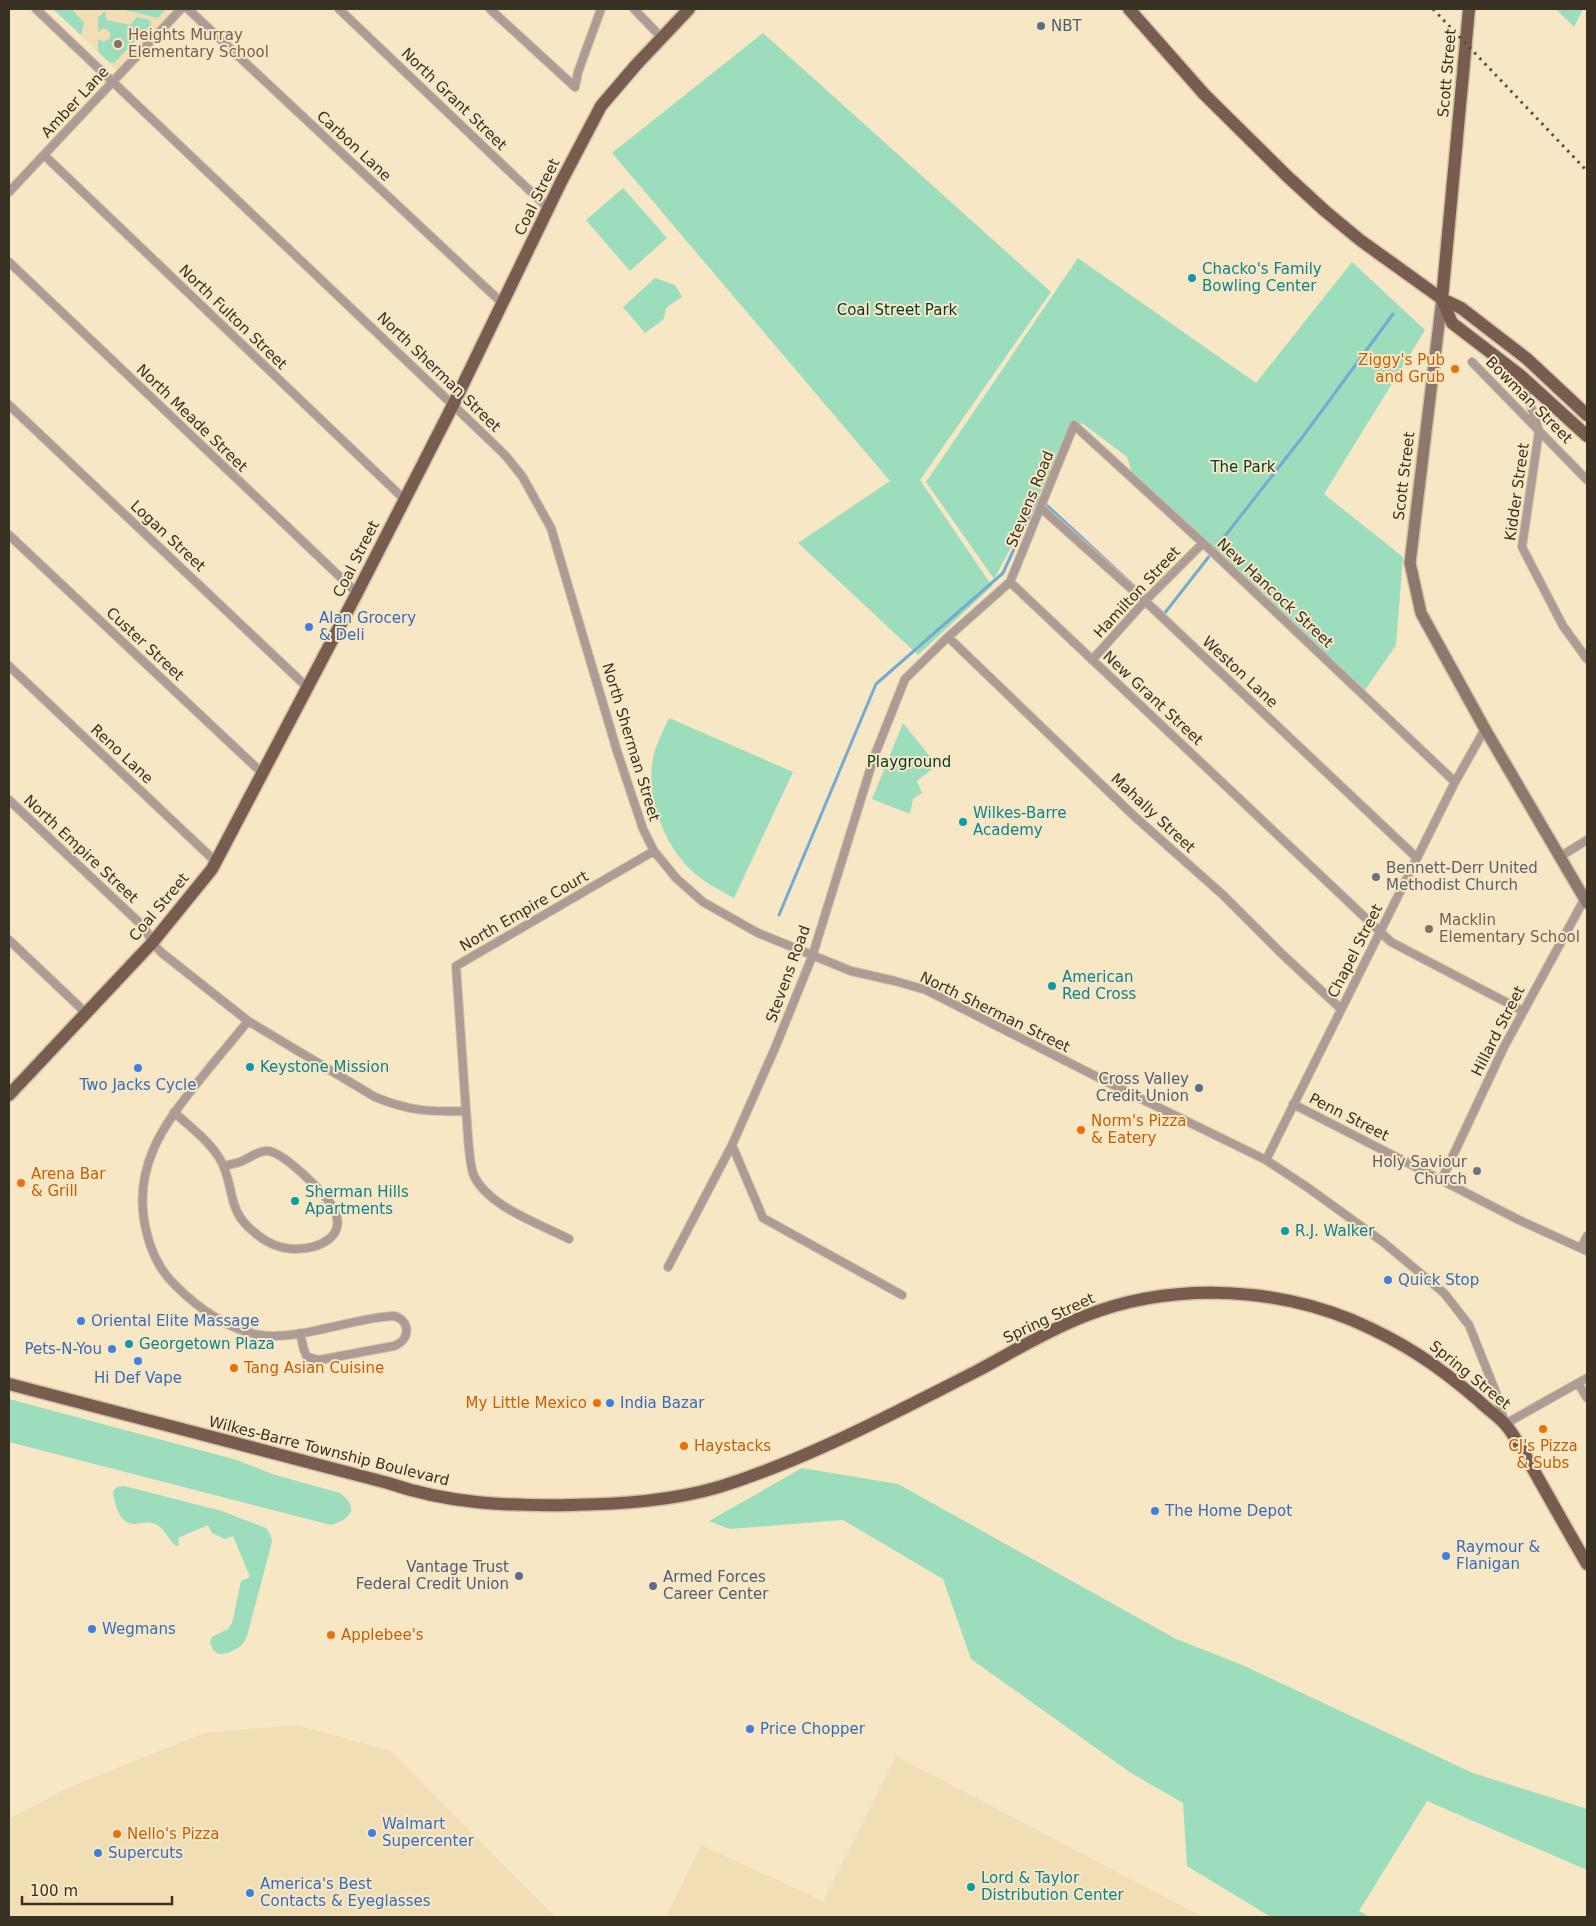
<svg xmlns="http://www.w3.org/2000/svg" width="1596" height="1926" viewBox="0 0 1596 1926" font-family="'DejaVu Sans',sans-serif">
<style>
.built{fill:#f1deb5}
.green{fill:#9cddbe}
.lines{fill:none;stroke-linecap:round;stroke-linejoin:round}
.stream{stroke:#74acd1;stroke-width:3}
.street-casing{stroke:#d1c3a5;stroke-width:10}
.secondary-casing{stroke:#d1c3a5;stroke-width:14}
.primary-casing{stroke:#d1c3a5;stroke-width:15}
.street{stroke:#ac9c95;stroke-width:8}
.secondary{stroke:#8e776d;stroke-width:11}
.primary{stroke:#785c50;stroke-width:12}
.rail{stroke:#574f3e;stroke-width:3;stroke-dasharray:2.5 5;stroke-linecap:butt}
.service-dot{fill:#5c6f8a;stroke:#f7e7c5;stroke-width:2}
.education-dot{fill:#8d6e63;stroke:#f7e7c5;stroke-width:2}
.culture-dot{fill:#0f9aa8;stroke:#f7e7c5;stroke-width:2}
.food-dot{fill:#e8710a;stroke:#f7e7c5;stroke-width:2}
.shop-dot{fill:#3f7fe0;stroke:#f7e7c5;stroke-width:2}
.worship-dot{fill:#6b7280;stroke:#f7e7c5;stroke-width:2}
.labels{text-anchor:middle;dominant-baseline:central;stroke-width:4;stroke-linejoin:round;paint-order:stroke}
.service-label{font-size:15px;fill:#4e5e75;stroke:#f7e7c5;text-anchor:start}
.education-label{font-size:15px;fill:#785e54;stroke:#f7e7c5;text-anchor:start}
.street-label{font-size:15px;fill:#383124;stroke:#f7e7c5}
.culture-label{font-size:15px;fill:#0d838f;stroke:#f7e7c5;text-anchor:start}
.park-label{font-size:15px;fill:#003a27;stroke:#f7e7c5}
.food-label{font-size:15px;fill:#c56008;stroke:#f7e7c5;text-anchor:start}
.shop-label{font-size:15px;fill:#366cbe;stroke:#f7e7c5;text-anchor:start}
.worship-label{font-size:15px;fill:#5b616d;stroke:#f7e7c5;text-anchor:start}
</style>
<rect width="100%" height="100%" fill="#f7e7c5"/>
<path class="built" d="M53 9H180L119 72Z
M296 1725 391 1751 555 1917H9V1819L72 1786 204 1733Z
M896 1756 1203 1917H666L701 1845 823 1901Z"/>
<path class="green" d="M53 9H72L84 23 81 35Z
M121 9H166L158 18Z
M1556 9H1583L1574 27Z
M105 11 107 20 130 25 137 17 150 20 151 25 114 63 109 62 98 52V39L104 42 110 38V32L104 28 98 32V18Z
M763 33 1051 292 920 480 992 586 918 655 798 543 890 481 612 153Z
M623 188 667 238 630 271 586 220Z
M1078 258 1256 383 1352 262 1425 330 1324 494 1403 557 1396 645 1363 693 1135 481 1127 457 1082 423 1069 439 994 579 926 482Z
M655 278 675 285 682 297 666 308 664 319 645 333 623 307Z
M669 718 793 772 734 898C719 890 704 882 692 871 662 843 643 790 655 750 659 739 664 728 669 718Z
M903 723 937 765 917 781 922 793 913 799 910 814 872 799Z
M9 1399 237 1460 272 1474 340 1493C360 1508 351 1519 331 1525L9 1442Z
M802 1468 898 1484 1176 1639 1240 1664 1473 1773 1587 1809V1870L1427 1801 1359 1911 1370 1917H1271L1187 1866 1183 1803 1131 1773 971 1659 943 1579 843 1520 730 1529 709 1521Z
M124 1486 222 1511 266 1528 271 1535 272 1542 247 1636C243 1648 230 1654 218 1654L213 1650 210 1643 212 1637 228 1629 232 1623 241 1581 250 1577 233 1536 225 1539 212 1533 208 1525 178 1538 179 1546H176C168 1540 165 1528 155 1524 148 1521 142 1523 135 1524 120 1525 114 1504 113 1491L117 1487Z"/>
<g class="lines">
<path class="stream" d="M1156 606 1164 614 1304 435 1393 314
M779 915 876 684 1003 573 1038 497 1146 597"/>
<g class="street-casing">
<path id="street" d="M36 9 453 405 505 455 522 476 551 528 617 751 643 829 654 851 676 878 703 902 758 933 851 971 895 981 926 990 1125 1091 1266 1160 1307 1187 1383 1242 1444 1293 1469 1325 1495 1390 1505 1424 1587 1378
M188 9 502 303
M339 9 549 209
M490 9 575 87
M634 9 662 38
M575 87 578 72 601 9
M44 155 404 499
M9 192 181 9
M9 262 357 593
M1472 362 1587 480
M1522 379 1539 431 1522 547 1563 626 1587 659
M9 405 308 688
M1041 508 1145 601 1417 858
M9 535 262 773
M1010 582 1391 942 1523 1011
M948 637 1134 816 1223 895 1282 954 1341 1009
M1092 660 1145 601 1203 543
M9 666 216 862
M9 800 145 928 152 943 162 953 248 1021 375 1097C409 1111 429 1112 466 1111L456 966 654 851
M1561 856 1587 840
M9 940 86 1013
M248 1021C233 1040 217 1058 202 1077 163 1125 130 1169 147 1234 152 1254 161 1272 176 1286 198 1308 229 1330 260 1335 300 1341 354 1317 395 1316 411 1322 410 1340 394 1346L319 1360 307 1357 304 1350 300 1333
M1293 1104 1519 1220 1587 1251
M466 1111C468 1127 468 1162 474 1176 489 1207 540 1224 569 1239
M174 1112C190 1127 211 1142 221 1161 235 1187 226 1210 254 1232 265 1242 280 1249 296 1249 320 1249 350 1235 332 1206 323 1192 283 1151 267 1151 257 1151 250 1158 242 1161 236 1164 230 1164 224 1166
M732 1145 763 1218 902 1295
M1266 1160 1455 782 1485 729
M1442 1179 1504 1047 1585 898
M1581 1248 1587 1236
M668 1267 732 1145 775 1048 812 957 874 757 905 679 948 637 1010 582 1074 425 1203 543 1455 782
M1578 1383 1587 1398"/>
</g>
<g class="secondary-casing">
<path id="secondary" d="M1442 299 1410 563 1421 613 1485 729 1587 903"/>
</g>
<g class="primary-casing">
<path id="primary" d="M1129 9 1204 94 1288 177 1325 211 1360 240 1442 299 1461 308 1526 358 1587 415
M1469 9 1442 299 1452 323 1520 375 1587 436
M9 1095 152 943 212 869 357 593 453 405 561 182 601 106 636 65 689 9
M9 1384 388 1483C449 1504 507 1506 570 1505 621 1504 671 1501 719 1487 808 1459 892 1414 975 1372 1011 1353 1046 1331 1085 1316 1168 1283 1269 1286 1352 1320 1403 1342 1436 1364 1478 1400 1486 1408 1496 1415 1504 1423 1516 1436 1524 1454 1533 1469 1551 1501 1569 1533 1587 1564"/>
</g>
<use href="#street" class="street"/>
<use href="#secondary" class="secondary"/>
<use href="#primary" class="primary"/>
<path class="rail" d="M1433 9 1587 171"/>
</g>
<g class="service-dot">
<circle cx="1041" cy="26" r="5"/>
<circle cx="1199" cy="1088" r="5"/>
<circle cx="519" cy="1576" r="5"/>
<circle cx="653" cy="1586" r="5"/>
</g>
<g class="education-dot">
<circle cx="118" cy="44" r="5"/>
<circle cx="1429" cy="929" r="5"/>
</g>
<g class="culture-dot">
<circle cx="1192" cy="278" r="5"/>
<circle cx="963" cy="822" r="5"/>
<circle cx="1052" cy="986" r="5"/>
<circle cx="250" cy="1067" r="5"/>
<circle cx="295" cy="1201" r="5"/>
<circle cx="1285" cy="1231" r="5"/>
<circle cx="129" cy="1344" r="5"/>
<circle cx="971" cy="1887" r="5"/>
</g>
<g class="food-dot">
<circle cx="1455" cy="369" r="5"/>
<circle cx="1081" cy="1130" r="5"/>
<circle cx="21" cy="1183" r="5"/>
<circle cx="234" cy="1368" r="5"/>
<circle cx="597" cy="1403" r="5"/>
<circle cx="1543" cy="1429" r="5"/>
<circle cx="684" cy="1446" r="5"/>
<circle cx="331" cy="1635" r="5"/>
<circle cx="117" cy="1834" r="5"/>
</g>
<g class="shop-dot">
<circle cx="309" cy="627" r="5"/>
<circle cx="138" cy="1068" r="5"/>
<circle cx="1388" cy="1280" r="5"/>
<circle cx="81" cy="1321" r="5"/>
<circle cx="112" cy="1349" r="5"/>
<circle cx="138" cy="1361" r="5"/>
<circle cx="610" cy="1403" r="5"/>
<circle cx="1155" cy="1511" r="5"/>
<circle cx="1446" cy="1556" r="5"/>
<circle cx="92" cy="1629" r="5"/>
<circle cx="750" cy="1729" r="5"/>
<circle cx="372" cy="1833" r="5"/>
<circle cx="98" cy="1853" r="5"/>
<circle cx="250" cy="1893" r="5"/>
</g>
<g class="worship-dot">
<circle cx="1376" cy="877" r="5"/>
<circle cx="1477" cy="1171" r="5"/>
</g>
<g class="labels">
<g class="service-label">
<text x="1051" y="26">NBT</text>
<text x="1189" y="1079" text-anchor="end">Cross Valley<tspan x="1189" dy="17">Credit Union</tspan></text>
<text x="509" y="1567" text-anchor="end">Vantage Trust<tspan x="509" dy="17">Federal Credit Union</tspan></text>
<text x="663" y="1577">Armed Forces<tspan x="663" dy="17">Career Center</tspan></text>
</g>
<g class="education-label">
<text x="128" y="35">Heights Murray<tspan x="128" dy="17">Elementary School</tspan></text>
<text x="1439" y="920">Macklin<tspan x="1439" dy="17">Elementary School</tspan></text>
</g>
<g class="street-label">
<text transform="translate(1447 73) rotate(-85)">Scott Street</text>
<text transform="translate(454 99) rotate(44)">North Grant Street</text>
<text transform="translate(75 102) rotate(-47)">Amber Lane</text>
<text transform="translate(354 146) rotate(43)">Carbon Lane</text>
<text transform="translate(537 197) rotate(-64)">Coal Street</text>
<text transform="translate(233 317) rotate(44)">North Fulton Street</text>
<text transform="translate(439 372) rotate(44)">North Sherman Street</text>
<text transform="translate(1529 400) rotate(45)">Bowman Street</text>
<text transform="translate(192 418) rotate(44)">North Meade Street</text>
<text transform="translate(1404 476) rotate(-83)">Scott Street</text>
<text transform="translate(1517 492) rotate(-82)">Kidder Street</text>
<text transform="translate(1030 499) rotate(-68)">Stevens Road</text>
<text transform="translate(168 536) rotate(43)">Logan Street</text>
<text transform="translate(356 559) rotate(-63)">Coal Street</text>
<text transform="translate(1137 592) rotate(-47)">Hamilton Street</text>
<text transform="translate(1275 593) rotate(43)">New Hancock Street</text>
<text transform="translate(145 644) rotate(43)">Custer Street</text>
<text transform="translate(1240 672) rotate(43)">Weston Lane</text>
<text transform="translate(1153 698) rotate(43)">New Grant Street</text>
<text transform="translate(631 742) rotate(73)">North Sherman Street</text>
<text transform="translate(122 754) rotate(43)">Reno Lane</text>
<text transform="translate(1153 813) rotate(43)">Mahally Street</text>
<text transform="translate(81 849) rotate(43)">North Empire Street</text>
<text transform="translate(159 907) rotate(-50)">Coal Street</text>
<text transform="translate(524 911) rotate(-30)">North Empire Court</text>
<text transform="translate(1355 951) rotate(-63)">Chapel Street</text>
<text transform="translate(788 974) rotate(-70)">Stevens Road</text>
<text transform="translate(995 1012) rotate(26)">North Sherman Street</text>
<text transform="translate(1498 1031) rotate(-63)">Hillard Street</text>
<text transform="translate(1349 1117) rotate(27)">Penn Street</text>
<text transform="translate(1049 1318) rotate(-25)">Spring Street</text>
<text transform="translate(1470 1375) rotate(39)">Spring Street</text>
<text transform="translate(329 1451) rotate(14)">Wilkes-Barre Township Boulevard</text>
</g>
<g class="culture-label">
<text x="1202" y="269">Chacko's Family<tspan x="1202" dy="17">Bowling Center</tspan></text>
<text x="973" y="813">Wilkes-Barre<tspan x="973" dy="17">Academy</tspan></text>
<text x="1062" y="977">American<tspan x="1062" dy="17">Red Cross</tspan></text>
<text x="260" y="1067">Keystone Mission</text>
<text x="305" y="1192">Sherman Hills<tspan x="305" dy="17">Apartments</tspan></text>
<text x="1295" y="1231">R.J. Walker</text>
<text x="139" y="1344">Georgetown Plaza</text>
<text x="981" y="1878">Lord &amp; Taylor<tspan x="981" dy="17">Distribution Center</tspan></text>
</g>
<g class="park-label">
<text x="897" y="310">Coal Street Park</text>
<text x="1243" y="467">The Park</text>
<text x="909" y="762">Playground</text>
</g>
<g class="food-label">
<text x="1445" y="360" text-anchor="end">Ziggy's Pub<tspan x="1445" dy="17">and Grub</tspan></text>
<text x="1091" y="1121">Norm's Pizza<tspan x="1091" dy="17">&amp; Eatery</tspan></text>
<text x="31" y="1174">Arena Bar<tspan x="31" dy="17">&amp; Grill</tspan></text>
<text x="244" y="1368">Tang Asian Cuisine</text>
<text x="587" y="1403" text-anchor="end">My Little Mexico</text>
<text x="694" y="1446">Haystacks</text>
<text x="1543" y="1446" text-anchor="middle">CJ's Pizza<tspan x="1543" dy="17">&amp; Subs</tspan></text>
<text x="341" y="1635">Applebee's</text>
<text x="127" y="1834">Nello's Pizza</text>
</g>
<g class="shop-label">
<text x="319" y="618">Alan Grocery<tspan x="319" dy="17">&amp; Deli</tspan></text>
<text x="138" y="1085" text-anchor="middle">Two Jacks Cycle</text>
<text x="1398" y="1280">Quick Stop</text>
<text x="91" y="1321">Oriental Elite Massage</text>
<text x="102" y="1349" text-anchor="end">Pets-N-You</text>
<text x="138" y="1378" text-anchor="middle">Hi Def Vape</text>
<text x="620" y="1403">India Bazar</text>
<text x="1165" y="1511">The Home Depot</text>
<text x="1456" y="1547">Raymour &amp;<tspan x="1456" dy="17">Flanigan</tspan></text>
<text x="102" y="1629">Wegmans</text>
<text x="760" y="1729">Price Chopper</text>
<text x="382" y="1824">Walmart<tspan x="382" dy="17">Supercenter</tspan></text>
<text x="108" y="1853">Supercuts</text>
<text x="260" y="1884">America's Best<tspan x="260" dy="17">Contacts &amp; Eyeglasses</tspan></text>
</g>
<g class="worship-label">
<text x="1386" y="868">Bennett-Derr United<tspan x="1386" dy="17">Methodist Church</tspan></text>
<text x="1467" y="1162" text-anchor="end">Holy Saviour<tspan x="1467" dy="17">Church</tspan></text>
</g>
</g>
<rect width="1596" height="1926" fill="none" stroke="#383124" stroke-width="20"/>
<path d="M22 1896v8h150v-8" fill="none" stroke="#383124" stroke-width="2.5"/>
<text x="30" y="1896" font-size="15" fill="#383124" stroke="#f7e7c5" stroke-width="4" paint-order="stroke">100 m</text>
</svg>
